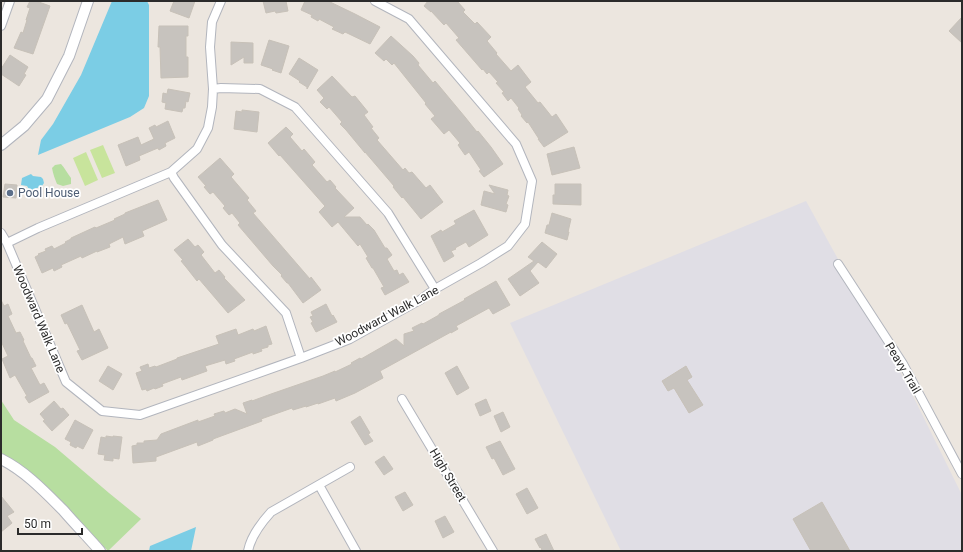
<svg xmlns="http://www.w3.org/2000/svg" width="963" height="552" viewBox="0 0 963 552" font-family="Roboto,sans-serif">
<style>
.industrial{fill:#e0dee5}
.green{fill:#b7dea0}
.pitch{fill:#c8e49c}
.water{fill:#7bcde5}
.building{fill:#c7c3be;stroke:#c7c1b8}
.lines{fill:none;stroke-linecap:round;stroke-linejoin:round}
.minor-casing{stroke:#b2b5bd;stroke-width:10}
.tertiary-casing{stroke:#b2b5bd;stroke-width:12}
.minor{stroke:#fff;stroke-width:8}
.tertiary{stroke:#fff;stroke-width:10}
.service-dot{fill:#5c6f8a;stroke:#fff;stroke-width:1.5}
.labels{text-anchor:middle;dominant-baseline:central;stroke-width:3.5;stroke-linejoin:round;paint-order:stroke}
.service-label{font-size:12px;fill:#4e5e75;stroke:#fff;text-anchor:start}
.street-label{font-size:12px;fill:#2b2b2b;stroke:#fff}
</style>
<rect width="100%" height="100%" fill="#ece6df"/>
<path class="industrial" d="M806 201 908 386 962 495V551H621L510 323Z"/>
<path class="green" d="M61 164C65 168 67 173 71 178V184L63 186 57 184C55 179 53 174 52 168L55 165Z
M1 400 14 420 55 447 109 493 141 519 108 551 49 489 32 474 17 463 1 453Z"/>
<path class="pitch" d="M103 145 115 173 102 178 90 150Z
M86 152 98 180 85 186 73 158Z"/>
<path class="water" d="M112 1H147L149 5V96L144 108 130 117 38 155 41 140 53 124 81 75Z
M31 174 33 176 41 177 43 179 44 183 42 186 30 191 27 186 21 185 22 178Z
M196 527 191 551H149L150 546Z"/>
<path class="building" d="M30 1H36L50 6 33 54 14 48 21 32 23 33 27 20H26L30 8 27 7Z
M174 1H195L189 18 170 11Z
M263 1H286L288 11 276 13 275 11 266 13Z
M305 1H328L355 14 380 27 370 44 345 32 343 34 332 29 334 27 319 19 318 21 311 17 312 15 301 10Z
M428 1H457L465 10 463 12 475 24 477 22 491 37 487 41 497 53 496 54 511 71 518 65 531 82 525 87 538 103 540 102 552 117 556 114 568 132 544 147 538 139H539L528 122 527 123 521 116 522 115 518 109 519 108 511 98 508 101 502 93 504 92 496 83 498 82 489 72 487 74 483 69 482 70 456 40 459 38 446 23 444 25 431 11V12L424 6Z
M962 17V43L949 31Z
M159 26H188V36H186V57H188V77L161 78 160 47H158Z
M391 36 413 56 419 63 418 65 433 83 435 81 465 117 477 132 478 131 491 147 503 164 484 177 479 171 481 170 469 152 465 155 458 145 460 143 449 130 444 134 431 119 435 116 425 104 426 103 394 63 392 65 386 59 384 61 375 53Z
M269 40 289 46 281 73 272 70 273 69 261 65Z
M231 42 253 43V63H244V57L231 65Z
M10 55 28 67 24 74 26 75 19 86 1 74V69Z
M299 58 318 70 307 89V87L299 82 300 81 289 74Z
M332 76 352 97 355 96 368 112 364 115 373 127 371 128 379 138 377 140 403 170 405 168 409 173 412 172 426 188 430 185 443 202 421 219 403 197 402 198 393 187 394 186 365 152V153L346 130 340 124 342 122 329 107 327 109 320 102 324 98 317 90Z
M168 89 190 93 188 102 186 101 185 108H183L182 112 165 109 166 103 162 102 163 93 167 94Z
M242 110 259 112 257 132 234 129 236 111 242 112Z
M168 121 175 138 165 143 166 146 159 150 158 148 153 150 139 156 140 160 126 166 118 145 138 137 141 145 154 139 149 128 155 125 156 127Z
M286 127 293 134 290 137 302 151 304 149 315 162 312 165 327 182 330 180 336 187 335 188 354 208 344 217H360L367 225 368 224 374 230 385 248H387L392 255 387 259 394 271 397 270 399 275 403 273 409 282 385 295 381 288 384 287 373 268H372L366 258 368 257 360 244 358 246 338 222 332 227 319 212 325 206 280 155 279 156 268 143Z
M574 147 580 168 552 175 547 154Z
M220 158 234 174 231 177 249 198 247 200 256 211 253 213 310 279 311 277 321 290 303 303 288 283H287L281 276 282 275 273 266 238 225 240 223 232 213 229 215 223 208 225 206 213 192 210 194 204 187 206 186 198 177Z
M5 184 17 185 16 198 3 197Z
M555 184H581V205L553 204V195H555Z
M489 185 508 190 507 195 509 196 506 204 508 205 506 212 481 205 484 191 495 194Z
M158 200 167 220 142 231 144 236 125 244 123 237 109 244 110 247 97 252V251L82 258 81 256 61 265 62 267 54 271 53 268 42 273 35 257 39 255 38 254 46 251 45 249 52 246 54 249 66 243 65 242 71 239V238L95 227 96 228 115 220 114 219 125 214V213Z
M474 210 488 235 469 247 466 242 455 248 456 249 451 251 454 256 444 262 431 236 441 230 442 232 456 224 454 221Z
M552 213 571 219 568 232H569L567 240 545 233 547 225H549Z
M188 239 195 247 198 245 204 252 201 255 215 273 219 270 225 277 224 278 245 300 228 313 199 279 197 281 186 267 181 261 183 260 174 250Z
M542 242 557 254 546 268 538 262 530 271 539 283 520 296 508 279 534 261 528 257Z
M496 281 510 305 493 314 489 308 456 326 458 329 451 333V332L380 371 383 378 355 393 336 401 335 398 318 404V403L306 407V406L293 410 292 408 261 419 262 421 213 439V440L198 446 197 442 156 457V461L133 463 132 446 137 445V443H144V441L157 440 161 434 198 420V422L215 416 214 414 224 411 225 413 235 409 247 414 243 403 252 400V401L271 394 323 376 335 371V372L352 364 351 363 360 358 361 359 396 339 404 346V334L414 331 412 328 422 323 423 324 439 315V314L465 300 464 299Z
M1 300 4 306 8 304 12 314 8 316 16 333 20 332 24 340 23 341 31 358H32L36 366 31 368 40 385 44 383 49 392 29 403 25 397 27 396 15 375 10 378 2 359 8 356 1 341Z
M326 304 332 316 333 315 337 322 316 332 311 323 313 322 310 317 313 316 311 312Z
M82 305 94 332 99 329 108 348 82 360 77 351 80 350 67 323 65 324 61 315Z
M266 326 272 344 268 345V347L261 349 262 351 253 354V352L234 359 235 361 226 364 225 360 205 366 207 371 182 380 181 377 162 384 163 386 155 389 154 388 147 391 146 389 142 390 136 373 142 371 140 367 148 364 149 368 155 366 156 367 177 359V358L219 344 216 336 236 329 238 335 253 329 254 331Z
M108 366 122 374 113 390 99 381Z
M457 366 469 388 457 395 445 373Z
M686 366 692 377 687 380 703 405 689 413 674 388 668 391 662 381Z
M486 399 491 411 480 416 475 404Z
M54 401 61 409 63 408 69 415 52 431 43 421 45 420 40 414Z
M503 412 510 427 501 432 494 416Z
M360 416 370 433 368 434 373 441 365 445 351 422Z
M75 420 93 430 83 449 77 446 76 448 70 445 71 442 65 439Z
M106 436 113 437V436L122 437 119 459 113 458V461L104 460 105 455 98 454 101 437 106 438Z
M500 441 515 469 503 475 494 458 492 459 486 447Z
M384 456 393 469 384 475 375 462Z
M527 488 538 508 527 514 516 494Z
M405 492 413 505 403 511 395 497Z
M1 496 14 512 7 516 12 523 1 532Z
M822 502 850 551H811L793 519Z
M445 516 454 532 443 538 435 521Z
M546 534 554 551H542L541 547 540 548 535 539Z"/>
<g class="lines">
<g class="minor-casing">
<path id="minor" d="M1 26 10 1
M213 89 221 88 260 89 295 107 388 213 435 289
M171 172 174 178 222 245 286 313 301 358
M1 233 7 243 66 382 102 411 140 415 301 358 350 339 420 300 435 289 481 263 508 246 525 224 532 181 516 144 409 19 375 1
M7 243 38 228 171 172 197 149 208 128 212 107 213 89 210 47 212 22 221 1
M838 264 903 364 962 474
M402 399 493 551
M319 485 356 551
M248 551C251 536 261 523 271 512L350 467"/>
</g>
<g class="tertiary-casing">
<path id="tertiary" d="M1 145 24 126 47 99 69 56 88 1
M1 459C25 471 44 491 63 510 75 524 88 537 100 551"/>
</g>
<use href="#minor" class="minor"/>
<use href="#tertiary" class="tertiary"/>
</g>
<circle class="service-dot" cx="10" cy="193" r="4"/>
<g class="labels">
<g class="service-label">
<text x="18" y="193">Pool House</text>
</g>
<g class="street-label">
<text transform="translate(387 316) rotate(-28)">Woodward Walk Lane</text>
<text transform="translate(39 319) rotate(67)">Woodward Walk Lane</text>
<text transform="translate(903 368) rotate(59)">Peavy Trail</text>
<text transform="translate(448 475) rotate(59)">High Street</text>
</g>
</g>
<rect width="963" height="552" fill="none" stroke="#2b2b2b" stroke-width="4"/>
<path d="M18 528v6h64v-6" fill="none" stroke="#2b2b2b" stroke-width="2"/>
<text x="24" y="528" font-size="12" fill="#2b2b2b" stroke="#ffffff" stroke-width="3" paint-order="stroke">50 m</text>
</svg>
